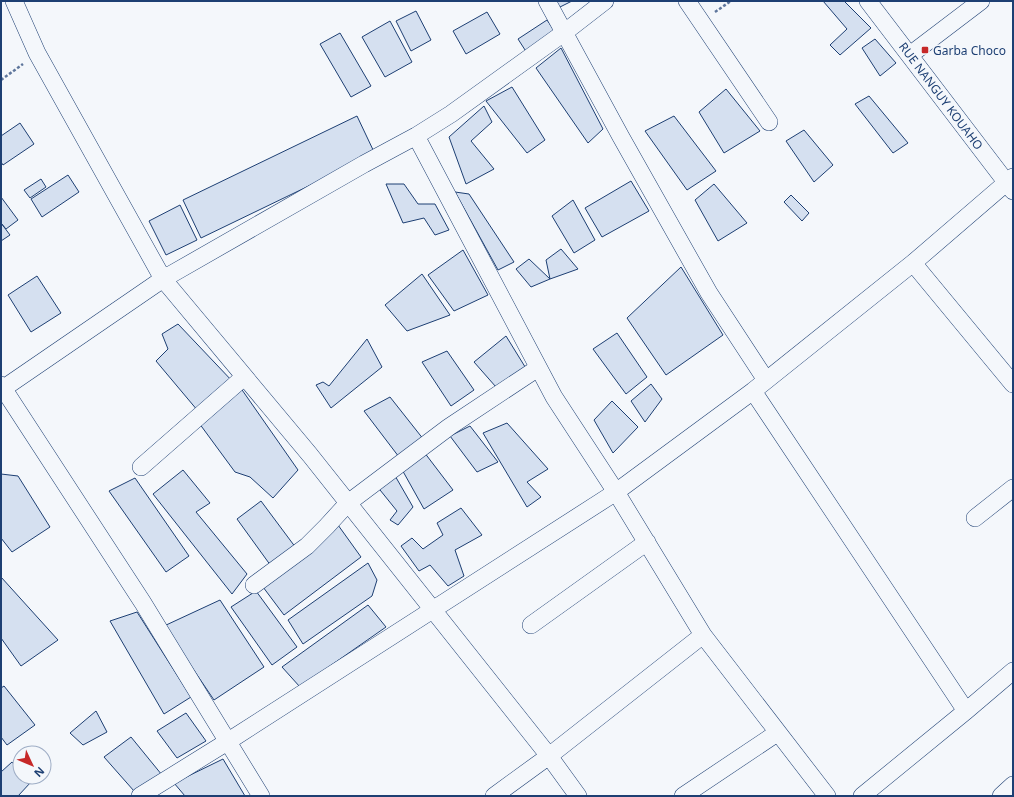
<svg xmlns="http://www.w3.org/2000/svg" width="1014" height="797" viewBox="0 0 1014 797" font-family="'Noto Sans',sans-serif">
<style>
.building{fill:#d5e0f0;stroke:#1d3f73}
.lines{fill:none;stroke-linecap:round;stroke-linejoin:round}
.minor-casing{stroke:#1d3f73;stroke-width:18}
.path{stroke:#5e769c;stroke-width:2.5;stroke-dasharray:3 2;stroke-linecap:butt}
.minor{stroke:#f4f7fb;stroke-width:17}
.poi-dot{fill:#c62828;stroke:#f4f7fb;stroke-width:1.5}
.labels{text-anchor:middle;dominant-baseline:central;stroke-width:3;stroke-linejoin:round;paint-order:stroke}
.poi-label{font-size:12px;fill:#1d3f73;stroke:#f4f7fb;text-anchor:start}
.street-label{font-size:12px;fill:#1d3f73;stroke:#f4f7fb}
</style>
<rect width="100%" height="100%" fill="#f4f7fb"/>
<path class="building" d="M551 1H572L556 9Z
M823 1H844L871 28 840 55 830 45 847 29Z
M416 11 431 40 411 51 396 21Z
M487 12 500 34 466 54 453 31Z
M547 20 556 33 527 53 518 39Z
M390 21 412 62 385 77 362 37Z
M340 33 371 86 351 97 320 44Z
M875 39 896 63 880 76 862 48Z
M561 48 603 129 588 143 536 68Z
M512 87 545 140 527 153 486 101Z
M726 89 760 131 724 153 699 112Z
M869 96 908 143 893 153 855 104Z
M484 106 492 122 471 141 494 169 466 184 449 137Z
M357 116 375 154 201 238 183 200Z
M674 116 716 171 687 190 645 131Z
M20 123 34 144 3 165 1 162V136Z
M804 130 833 165 814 182 786 141Z
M68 175 79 192 42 217 31 199Z
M41 179 46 187 30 198 24 190Z
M631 181 649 211 602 237 585 208Z
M386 184H404L418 204H435L449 230 435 235 424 218 403 223Z
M714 184 747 223 718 241 695 200Z
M455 192 469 194 514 262 498 270Z
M791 195 809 213 802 221 784 202Z
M1 197 18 220 6 229 1 223Z
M573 200 595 240 574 253 552 216Z
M180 205 197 240 166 255 149 221Z
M1 223 10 235 1 241Z
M561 249 578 269 550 279 546 260Z
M463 250 488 295 454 311 428 275Z
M529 259 550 279 531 287 516 269Z
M681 267 723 335 666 375 627 318Z
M422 274 450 315 407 331 385 305Z
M37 276 61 313 31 332 8 295Z
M178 324 234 383 198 411 156 361 168 349 162 334Z
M617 333 647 377 626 394 593 349Z
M506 336 527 370 496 387 474 362Z
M367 339 382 367 331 408 316 385 323 382 329 386Z
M447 351 474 390 451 406 422 362Z
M651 384 662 399 645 422 631 401Z
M240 387 298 470 273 498 250 477 235 472 199 423Z
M390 397 424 440 399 457 364 411Z
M612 401 638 427 613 453 594 420Z
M507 423 548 469 527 482 541 497 527 507 483 433Z
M470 426 498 462 477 472 450 436Z
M424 452 453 490 424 509 400 466Z
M183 470 210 503 196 512 247 574 232 594 153 494Z
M1 474 18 476 50 527 12 552 1 538Z
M394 474 413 507 398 525 390 520 397 511 376 485Z
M135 478 189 556 166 572 109 491Z
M261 501 296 548 271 566 237 519Z
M461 508 482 535 455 550 464 576 448 586 430 565 419 571 401 546 412 538 423 549 443 535 437 523Z
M338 525 361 557 284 615 263 587Z
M368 563 377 580 372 596 303 644 288 620Z
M1 577 58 640 21 666 1 638Z
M256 591 297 647 272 665 231 607Z
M220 600 264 667 214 700 164 626Z
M368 605 386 627 300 687 282 667Z
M137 612 191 697 164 714 110 621Z
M4 686 35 725 7 745 1 737V688Z
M96 711 107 732 83 745 70 733Z
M186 713 206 741 177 758 157 731Z
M131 737 162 775 134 791 104 757Z
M223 759 245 796H185L174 783Z
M12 762 20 771V777H26L31 782 18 796H1V772Z"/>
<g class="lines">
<g class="minor-casing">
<path id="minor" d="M14 1 37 53 163 279 310 455 549 756 578 796
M547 1 621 137 709 293 766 380
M687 1 769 122
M868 1 1013 191
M910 55 981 1
M416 136 554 397 616 492 703 635 827 796
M913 263 1013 384
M1 385 143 603 261 796
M1 390 163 279 364 164 416 136 451 114 565 32 605 1
M753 391 966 711
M141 467 244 377
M975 518 1013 488
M254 585 307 546 327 526 348 503 449 427 538 368
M531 625 647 542
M140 796 227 742 616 492 753 391 913 263 1013 177
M494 796 549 756 703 635
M683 796 777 733
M862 796 966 711 1013 671
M1001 796 1013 785"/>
</g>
<path class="path" d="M715 12 731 1
M1 80 23 64"/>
<use href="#minor" class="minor"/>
</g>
<rect class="poi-dot" x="921" y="46" width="8" height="8" rx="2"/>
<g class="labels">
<g class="poi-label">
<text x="933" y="50">Garba Choco</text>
</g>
<g class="street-label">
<text transform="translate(941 96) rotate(53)">RUE NANGUY KOUAHO</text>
</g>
</g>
<rect width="1014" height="797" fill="none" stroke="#1d3f73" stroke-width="4"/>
<g transform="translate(32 765) rotate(134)"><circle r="19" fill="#f4f7fb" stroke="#9eadc5"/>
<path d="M0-3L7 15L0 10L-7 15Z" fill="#c62828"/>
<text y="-6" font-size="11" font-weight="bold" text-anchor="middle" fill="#1d3f73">N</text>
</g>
</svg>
